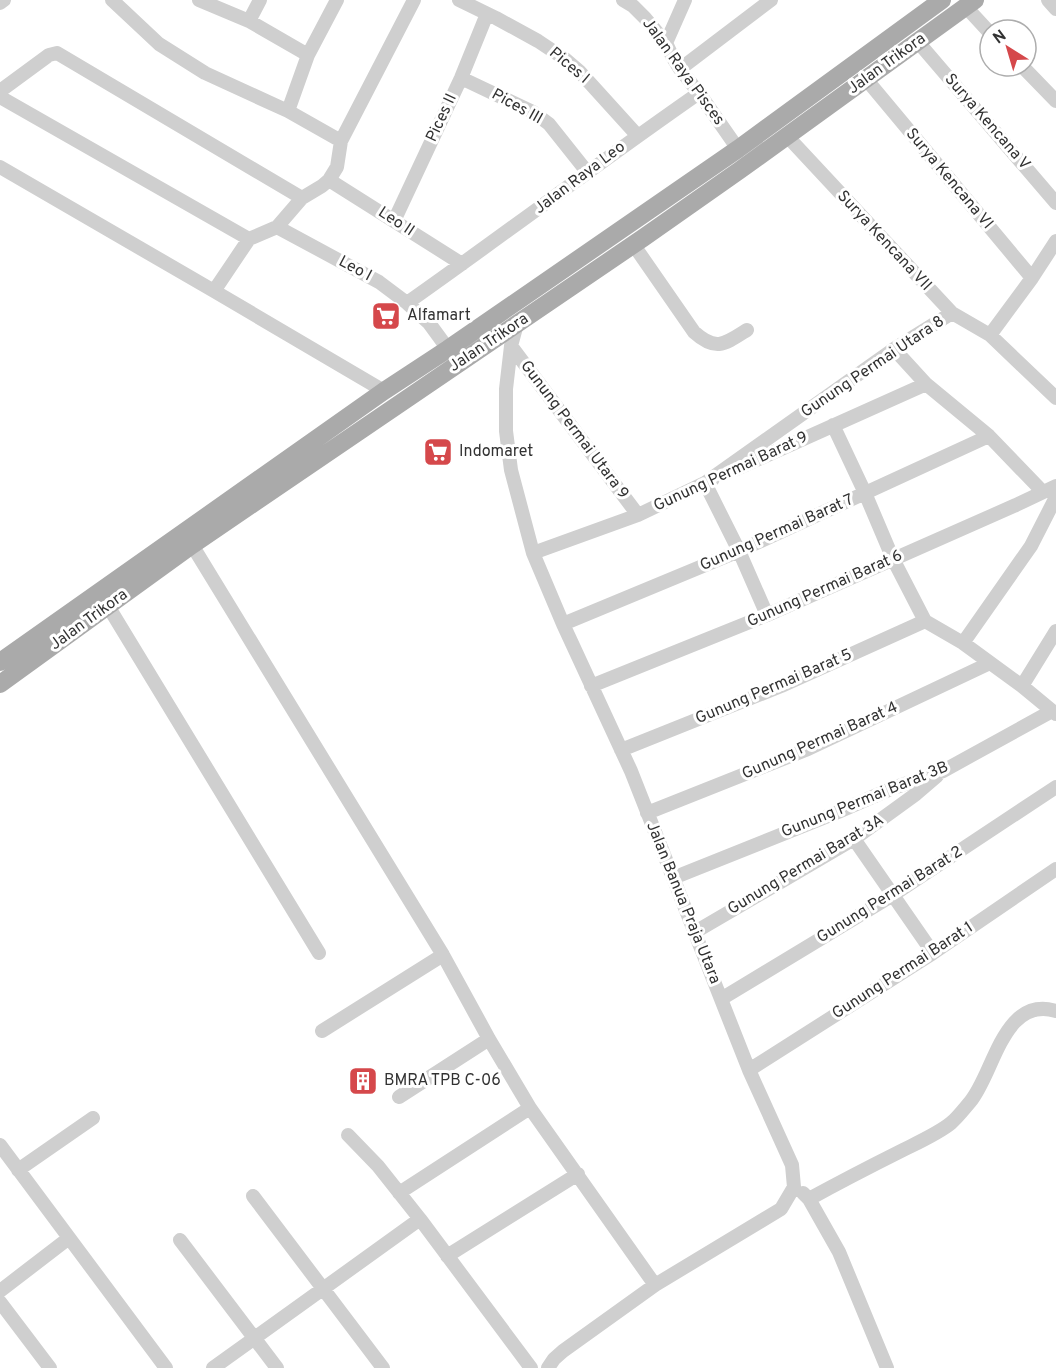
<svg xmlns="http://www.w3.org/2000/svg" width="1056" height="1368" viewBox="0 0 1056 1368" font-family="Overpass,sans-serif">
<style>
.lines{fill:none;stroke-linecap:round;stroke-linejoin:round}
.minor{stroke:#cfcfcf;stroke-width:14}
.major{stroke:#aaa;stroke-width:18}
.labels{text-anchor:middle;dominant-baseline:central;stroke-width:6;stroke-linejoin:round;paint-order:stroke}
.street-label{font-size:16px;fill:#323232;stroke:#fff}
.poi-label{font-size:16px;fill:#323232;stroke:#fff;text-anchor:start}
</style>
<rect width="100%" height="100%" fill="#fff"/>
<g class="lines">
<path class="minor" d="M112 0 159 44 205 73 288 111 341 141
M199 0 249 21 308 55
M459 0 496 18 538 41 565 59 579 71 637 135
M623 0 633 6 645 18 666 43 672 56 680 69 699 93 738 149
M1048 0 1056 9
M0 3 4 0
M966 7 990 33
M249 21 260 0
M918 42 1056 203
M666 43 685 0
M1022 66 1056 101
M680 69 771 0
M461 78 533 112 549 124 588 173
M866 79 1032 278
M0 91 49 55 57 53 302 198
M0 97 249 239
M288 111 308 55 337 0
M787 136 952 313 990 335 1056 398
M0 167 214 291 384 391
M329 180 462 264
M394 221 461 78 487 14
M277 227 379 282 407 303 429 323 448 349
M633 244 694 332C716 352 725 344 747 330
M214 291 249 239 277 227 302 198 322 186 329 180 337 167 341 141 414 0
M407 303C505 234 601 161 699 93
M517 324 511 346 506 389V431L511 470 533 553 563 624 631 771 749 1070 792 1165 794 1187 781 1209 655 1285 563 1351 554 1359 548 1368
M990 335 1032 278 1056 241
M511 346 638 515
M894 349 926 384 989 436 1043 492
M833 425 865 493 893 559 925 621 963 643 1022 686 1056 714
M734 470 926 384
M192 545 443 955 489 1039 530 1108 655 1285
M533 553 638 515 713 479
M108 606 319 953
M767 615 739 551 705 483 894 349 952 313
M563 624 739 551 989 436
M963 643 1031 546 1056 497
M591 686 767 615 1016 505 1056 486
M1022 686 1056 631
M621 750 781 686 925 621
M647 813 808 749 990 663
M854 839 933 953
M673 878 838 812 893 788 943 771 1052 711
M695 932 854 839 916 794 937 776
M721 999 893 895 1056 787
M322 1031 443 955
M749 1070 933 953 1056 869
M399 1097 489 1039
M348 1135 378 1166 420 1219 531 1368
M0 1145 166 1368
M18 1170 93 1118
M399 1193 530 1108
M803 1193 809 1199 839 1252 887 1368
M253 1196 383 1368
M809 1199C840 1182 871 1166 903 1150 917 1143 939 1133 951 1123 958 1117 964 1109 970 1102 994 1074 1003 995 1056 1011
M180 1240 277 1368
M447 1256 578 1174
M0 1291 69 1238
M0 1302 50 1368
M213 1368 420 1219"/>
<path class="major" d="M0 662 384 391 448 349 738 149 942 0
M0 684 192 545 643 238 740 170 975 0"/>
</g>
<defs>
<g id="supermarket-square" transform="scale(1.5)"><rect x="-9" y="-9" width="18" height="18" rx="4" fill="#d5484b" stroke="#fff"/><path d="M-6-5.5h2.5l.6 2H6L4.5 2H-2.5L-4.4-4H-6ZM-1.5 3.2a1.3 1.3 0 1 0 .1 0ZM3 3.2a1.3 1.3 0 1 0 .1 0Z" fill="#fff"/></g>
<g id="building-square" transform="scale(1.5)"><rect x="-9" y="-9" width="18" height="18" rx="4" fill="#d5484b" stroke="#fff"/><path d="M-4-6H4V6H1V3H-1V6H-4ZM-2.5-4.3h1.7v1.8h-1.7ZM.8-4.3h1.7v1.8H.8ZM-2.5-1h1.7V.8h-1.7ZM.8-1h1.7V.8H.8Z" fill="#fff"/></g>
</defs>
<g fill-rule="evenodd">
<use href="#supermarket-square" x="386" y="316"/>
<use href="#supermarket-square" x="438" y="452"/>
<use href="#building-square" x="363" y="1081"/>
</g>
<g class="labels">
<g class="street-label">
<text transform="translate(887 64) rotate(-36)">Jalan Trikora</text>
<text transform="translate(569 66) rotate(40)">Pices I</text>
<text transform="translate(683 72) rotate(54)">Jalan Raya Pisces</text>
<text transform="translate(517 107) rotate(29)">Pices III</text>
<text transform="translate(442 118) rotate(-65)">Pices II</text>
<text transform="translate(987 122) rotate(49)">Surya Kencana V</text>
<text transform="translate(580 178) rotate(-37)">Jalan Raya Leo</text>
<text transform="translate(949 179) rotate(50)">Surya Kencana VI</text>
<text transform="translate(396 222) rotate(33)">Leo II</text>
<text transform="translate(884 241) rotate(47)">Surya Kencana VII</text>
<text transform="translate(355 269) rotate(28)">Leo I</text>
<text transform="translate(489 343) rotate(-34)">Jalan Trikora</text>
<text transform="translate(873 367) rotate(-34)">Gunung Permai Utara 8</text>
<text transform="translate(574 430) rotate(53)">Gunung Permai Utara 9</text>
<text transform="translate(731 472) rotate(-25)">Gunung Permai Barat 9</text>
<text transform="translate(777 533) rotate(-24)">Gunung Permai Barat 7</text>
<text transform="translate(825 589) rotate(-24)">Gunung Permai Barat 6</text>
<text transform="translate(89 620) rotate(-36)">Jalan Trikora</text>
<text transform="translate(774 687) rotate(-23)">Gunung Permai Barat 5</text>
<text transform="translate(820 741) rotate(-24)">Gunung Permai Barat 4</text>
<text transform="translate(865 800) rotate(-22)">Gunung Permai Barat 3B</text>
<text transform="translate(806 865) rotate(-31)">Gunung Permai Barat 3A</text>
<text transform="translate(890 895) rotate(-32)">Gunung Permai Barat 2</text>
<text transform="translate(683 903) rotate(68)">Jalan Banua Praja Utara</text>
<text transform="translate(903 971) rotate(-33)">Gunung Permai Barat 1</text>
</g>
<g class="poi-label">
<text x="407" y="316">Alfamart</text>
<text x="459" y="452">Indomaret</text>
<text x="384" y="1081">BMRA TPB C-06</text>
</g>
</g>
<g transform="translate(1008 48) rotate(323)"><circle r="28" fill="#ffffff" stroke="#adadad" stroke-width="1.5"/>
<path d="M0-4.5L10 22L0 15L-10 22Z" fill="#d5484b"/>
<text y="-9" font-size="16" font-weight="bold" text-anchor="middle" fill="#323232">N</text>
</g>
</svg>
